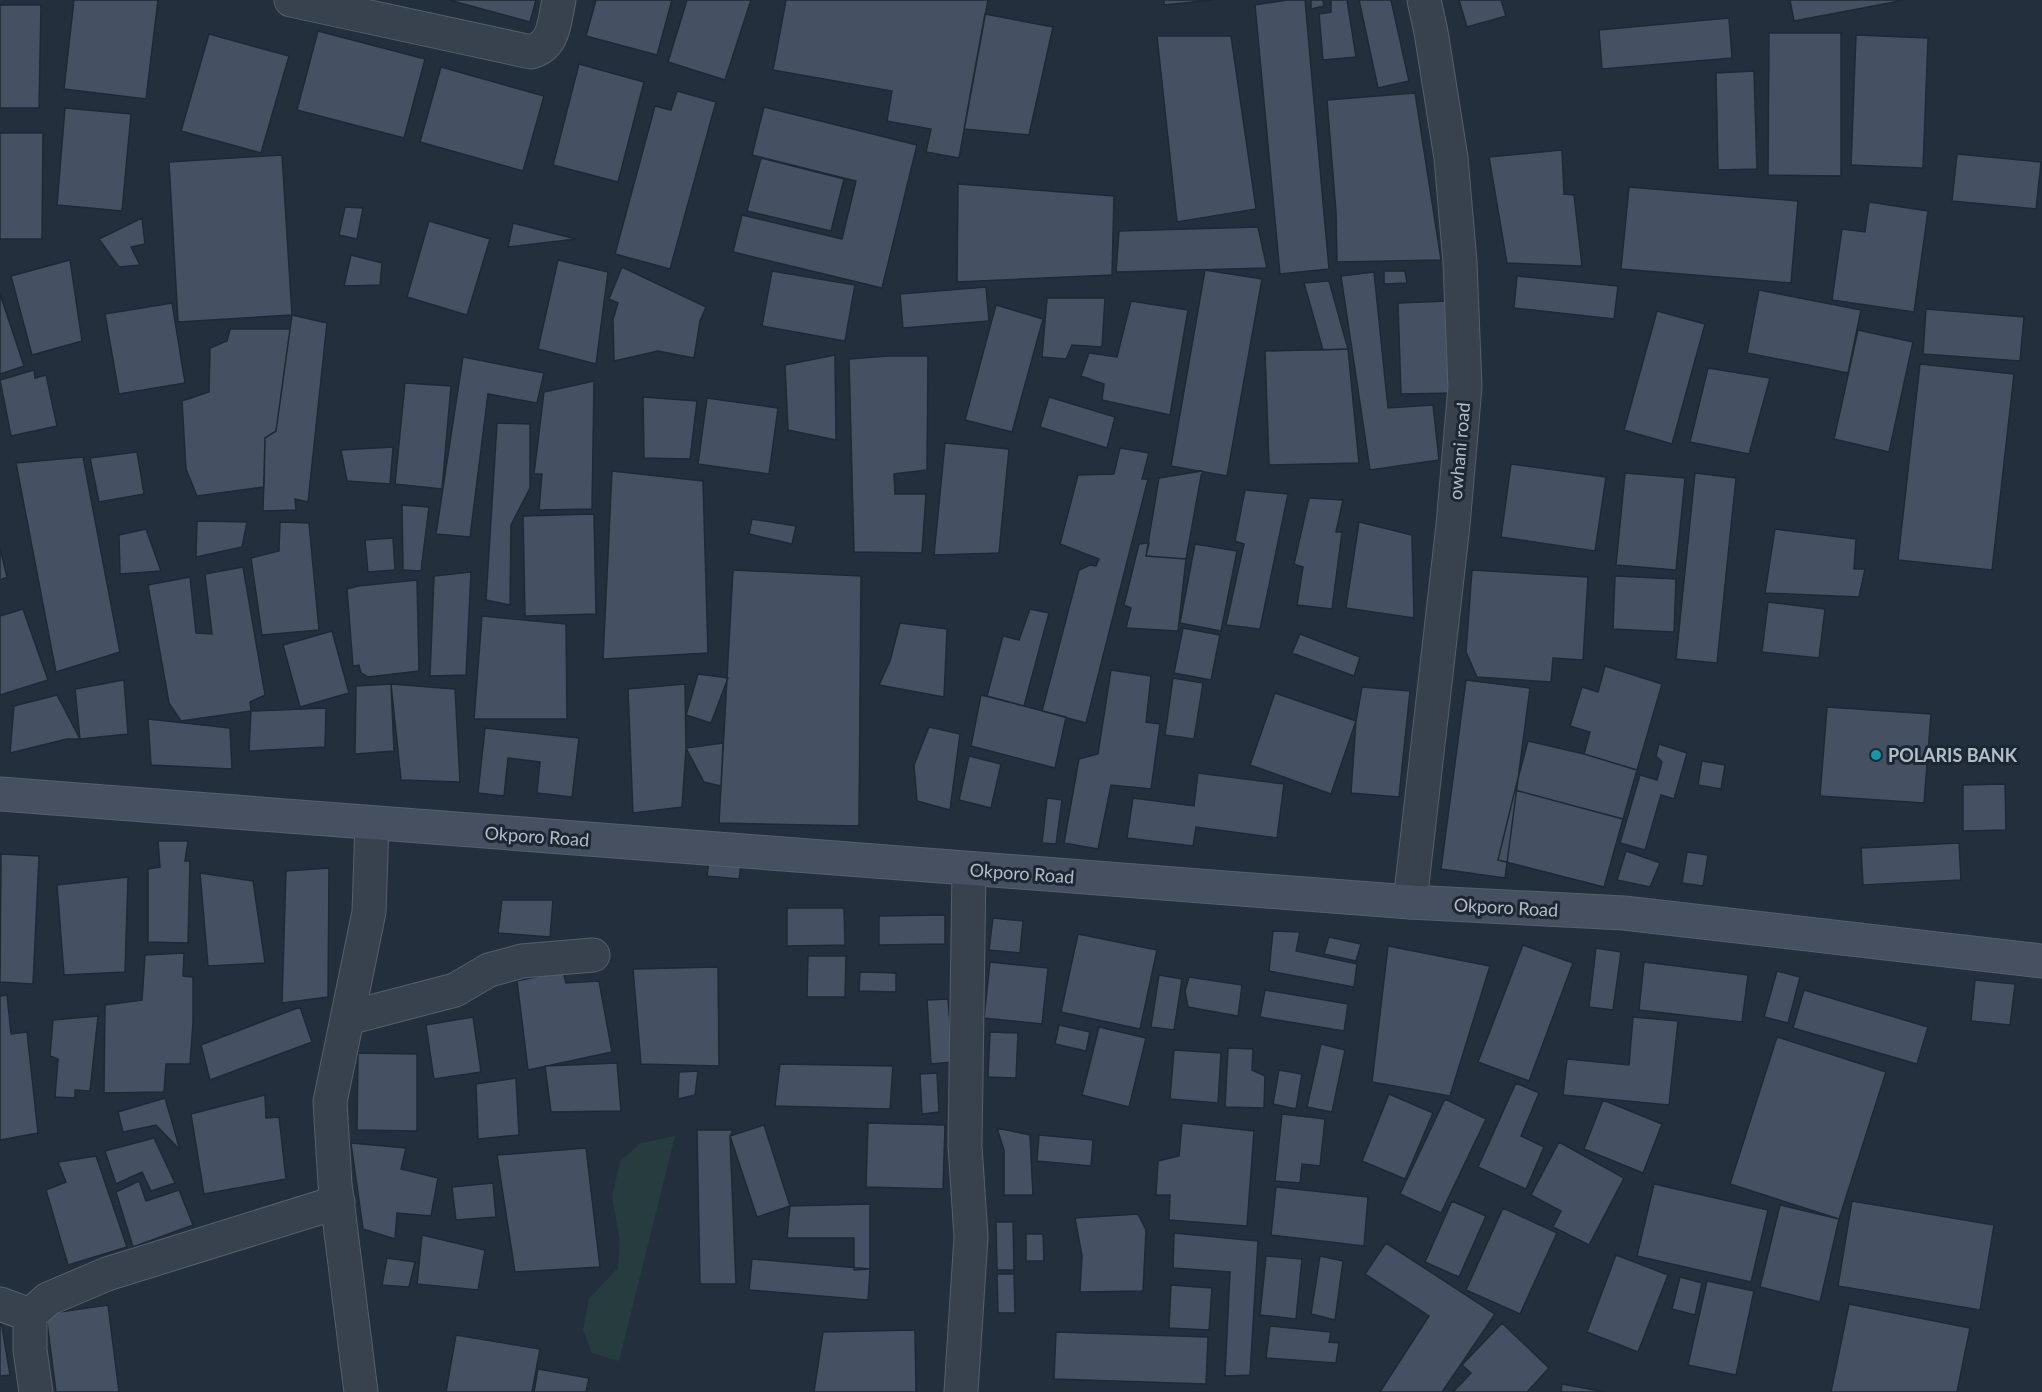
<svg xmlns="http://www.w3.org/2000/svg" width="2042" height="1392" viewBox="0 0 2042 1392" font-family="Lato,sans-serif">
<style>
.green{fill:#263c3f}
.building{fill:#455162;stroke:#1f2835;stroke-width:1.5}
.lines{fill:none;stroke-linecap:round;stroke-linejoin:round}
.minor-casing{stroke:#565f6c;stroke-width:35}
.secondary-casing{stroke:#565f6c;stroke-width:35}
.minor{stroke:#38414e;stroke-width:33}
.secondary{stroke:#465061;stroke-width:33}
.culture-dot{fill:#0f9aa8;stroke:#1d2633;stroke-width:2}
.labels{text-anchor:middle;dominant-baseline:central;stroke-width:6;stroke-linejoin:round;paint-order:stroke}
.street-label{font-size:18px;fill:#b4bcc9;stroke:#1d2633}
.poi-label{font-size:18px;font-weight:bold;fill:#b4bcc9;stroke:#1d2633;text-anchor:start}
</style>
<rect width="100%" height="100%" fill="#242f3e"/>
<path class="green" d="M675 1136 619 1361 592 1353 583 1330 589 1299 618 1268 620 1241 612 1197 620 1161 641 1143Z"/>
<path class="building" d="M74 0H158L146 99 64 89Z
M449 0H536L530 22Z
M596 0H672L657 55 586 36Z
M687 0H751L725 80 668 62Z
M786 0H988L959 158 926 152 931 129 887 121 892 91 773 70Z
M1164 0H1214L1164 5Z
M1287 0H1305L1329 269 1280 274 1255 5Z
M1311 0H1323L1324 6 1311 9Z
M1331 0H1347L1356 57 1323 60 1319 14 1331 12Z
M1359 0H1391L1409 81 1378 88Z
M1459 0H1501L1506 16 1467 27Z
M1790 0H1905L1794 21Z
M0 5H41L39 108H0Z
M985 14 1053 27 1029 135 964 129Z
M1729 18 1732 58 1602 69 1599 30Z
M318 31 425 59 404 138 297 110Z
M1769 33H1841V176L1768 175Z
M209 34 289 56 261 153 181 131Z
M1856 35 1928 38 1923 168 1851 165Z
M1157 36H1231L1256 209 1177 222Z
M579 64 644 82 618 182 553 165Z
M441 67 544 96 523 171 420 142Z
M1754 71 1757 169 1718 170 1716 73Z
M677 91 716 102 670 269 615 254 655 106 671 110Z
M1415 93 1441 260 1337 262 1336 212 1327 100Z
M764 107 917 145 882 288 733 252 742 215 842 239 856 181 752 155Z
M65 108 131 114 122 211 57 205Z
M0 133H43L42 239H0Z
M1562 150 1564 194 1574 195 1582 266 1507 263 1489 157Z
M1957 154 2041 162 2036 209 1952 201Z
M282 155 292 315 178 322 169 162Z
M761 158 844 179 831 231 747 211Z
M958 184 1114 196 1112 275 957 282Z
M1629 187 1798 201 1791 283 1621 269Z
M1869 202 1928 211 1914 312 1832 300 1842 229 1865 232Z
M345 207 363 208 357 239 339 235Z
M142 218 145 244 131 247 140 265 119 267 99 239Z
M429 221 490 239 467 315 407 297Z
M513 223 576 239 508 247Z
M1258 227 1267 268 1116 272 1119 231Z
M351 255 382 263 380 285 344 286Z
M70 260 82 341 32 355 11 276Z
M558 260 608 272 596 364 538 349Z
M622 267 706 307 700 321 694 358 658 351 614 361 613 319 618 303 609 299Z
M1205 270 1262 279 1227 476 1171 466Z
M772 271 855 285 845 341 762 326Z
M1384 271H1405L1407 283 1384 284Z
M1374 272 1388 408 1433 405 1439 460 1370 470 1341 276Z
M1517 276 1618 286 1614 319 1514 308Z
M1329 281 1348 349 1323 350 1304 283Z
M986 287 989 321 903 328 900 294Z
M1759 290 1861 310 1848 373 1747 353Z
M0 294 24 366 0 374Z
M1047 298H1105L1102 347 1072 345 1066 359 1042 357Z
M1131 301 1188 310 1170 415 1102 400 1104 384 1081 376 1089 353 1117 357Z
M1449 301 1452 393 1401 394 1398 303Z
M172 303 185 383 119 394 105 314Z
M996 305 1043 319 1012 432 965 420Z
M1926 309 2024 317 2020 361 1923 354Z
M1657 311 1705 324 1672 444 1624 430Z
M292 315 327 323 308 502 295 499 296 510 263 511 265 438 276 431Z
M230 329H290L276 431 265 438 264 487 197 496 186 469 182 401 209 392 210 348 227 341Z
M1858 330 1913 342 1889 452 1834 439Z
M1348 349 1359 463 1269 465 1265 351Z
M835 355 836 440 788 430 785 365Z
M888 356H928L927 470 894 474 895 494H926L922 553 854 552 849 359Z
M463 357 544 373 537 403 488 394 470 537 436 534Z
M1920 364 2014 374 1992 570 1898 560Z
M1708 368 1770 378 1749 454 1690 442Z
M34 370 35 378 46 375 57 426 11 436 0 380Z
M594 381 592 509 539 510 542 474H534L544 392Z
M405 383 451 386 442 489 395 484Z
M643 397 697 401 690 459 644 458Z
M1049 397 1115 417 1107 448 1040 427Z
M707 398 778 408 769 474 698 464Z
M497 423 530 424V488L511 525 510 605 486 600Z
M945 443 1009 449 999 553 934 555Z
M393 447 390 484 347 481 341 450Z
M1120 448 1149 453 1142 479H1148L1086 723 1042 711 1079 570 1090 565 1096 566 1099 559 1060 544 1078 475 1114 474Z
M137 452 144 494 99 502 90 458Z
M83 457 120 652 56 672 16 463Z
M1511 464 1606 477 1595 551 1501 537Z
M612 471 703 481 708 653 603 659Z
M1202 471 1186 559 1146 556 1159 478Z
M1625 473 1685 478 1676 570 1616 565Z
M1695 473 1736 478 1717 663 1676 659Z
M1245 490 1288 494 1260 629 1226 625 1244 544 1235 541Z
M1309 498 1343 500 1336 532H1342L1332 609 1297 605 1303 567 1294 564Z
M402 505 429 507 421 571 403 570Z
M594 514 596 614 525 616 523 516Z
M752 519 796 526 792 544 749 534Z
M197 521 247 522 242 547 196 557Z
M280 522 309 523 319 630 262 635 251 558 279 551Z
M1359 522 1412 535 1414 618 1346 608Z
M146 529 161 571 120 574 119 535Z
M1775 529 1856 539 1854 569H1865L1859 597 1765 593Z
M393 538 395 570 368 572 365 540Z
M1149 543 1146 556 1186 559 1178 631 1126 628 1131 608 1124 605 1139 544Z
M1195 544 1237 551 1221 631 1180 623Z
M0 548 7 577 0 580Z
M243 567 265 695 250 702 251 711 181 721 169 703 148 585 190 577 196 633 212 634 205 574Z
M733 570 861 576 859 826 719 823Z
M1472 570 1588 577 1583 660 1553 658 1551 682 1477 677 1466 652Z
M471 572 466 675 430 676 434 576Z
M1615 576 1676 579 1674 632 1613 629Z
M417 580 419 671 368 677 361 673 359 665 353 666 347 589 358 586Z
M1768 602 1825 609 1819 658 1762 652Z
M23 609 48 680 0 695V616Z
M1030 609 1049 613 1024 706 987 696 1003 636 1019 640Z
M482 616 566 624 567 719H474Z
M900 623 947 629 944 697 879 685 890 661Z
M1183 628 1220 635 1211 680 1174 673Z
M332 631 349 693 300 707 283 645Z
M1300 634 1360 657 1354 676 1292 653Z
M1605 666 1662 684 1637 770 1584 754 1590 732 1570 726 1582 687 1598 692Z
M1111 670 1151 676 1146 722 1160 724 1151 789 1111 785 1098 849 1064 843 1079 759 1098 754Z
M698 674 728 678 711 723 686 715Z
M1173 678 1203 683 1194 739 1165 735Z
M124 680 128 734 80 739 75 689Z
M1466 680 1530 688 1505 878 1441 869Z
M391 684 394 751 355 754 356 686Z
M391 684 455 689 460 782 401 780Z
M685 684 686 748 682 807 633 813 628 689Z
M1362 687 1410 691 1399 797 1351 793 1356 721Z
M1275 693 1356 721 1331 794 1250 765Z
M57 695 80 739H67L10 753 14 706Z
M981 695 1066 717 1055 768 971 746Z
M1827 707 1931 714 1924 803 1820 796Z
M326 708 325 747 249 751 251 711Z
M148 719 230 728 232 769 151 765Z
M929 727 960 734 950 810 917 801 914 765Z
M485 728 579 738 572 797 537 793 540 762 508 758 504 796 478 793Z
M1528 741 1584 754 1637 770 1623 819 1515 790Z
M723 743 721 786 704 782 686 748Z
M1659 744 1687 753 1674 799 1661 795 1645 850 1620 843 1640 775 1657 780 1662 762 1656 756Z
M969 756 1001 764 991 808 959 800Z
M1702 761 1725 765 1721 789 1698 785Z
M1198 773 1284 784 1277 838 1196 827 1193 846 1127 838 1133 798 1194 806Z
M2005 784 2006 830 1963 831V785Z
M1515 790 1623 819 1604 887 1498 860Z
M1047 798 1062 800 1056 844 1042 843Z
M158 841H188L185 861H190L188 943 148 942V869L160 867Z
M1959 843 1961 880 1863 885 1861 848Z
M1626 851 1660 863 1650 887 1617 880Z
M1687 852 1708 855 1703 886 1682 883Z
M1 854 39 856 33 984 0 982Z
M709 860 741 864 739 879 707 876Z
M329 868 328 997 282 1003 286 871Z
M200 873 253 881 265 963 208 966Z
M128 877 125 972 64 975 57 885Z
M502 900H553L550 937 498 933Z
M787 908H844L845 945 787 946Z
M945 915V944L879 945V916Z
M993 918 1023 921 1020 953 989 950Z
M1273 931 1300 932 1296 951 1357 964 1354 987 1269 971Z
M1078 934 1157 950 1140 1029 1061 1012Z
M1329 937 1361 944 1356 961 1324 954Z
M1523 945 1573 963 1529 1081 1478 1062Z
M1388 946 1490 966 1450 1096 1372 1082Z
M1596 948 1621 952 1613 1010 1589 1007Z
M184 953 183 976 193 977V1023L190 1064H166L164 1092 104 1093 105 1005 142 1000 145 955Z
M808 956H846L845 997H807Z
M990 962 1048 968 1042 1024 984 1018Z
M1644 962 1748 975 1742 1022 1639 1010Z
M718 967 719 1066 641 1064 633 969Z
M563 971 566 983 599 981 612 1052 528 1070 517 981Z
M1777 971 1800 977 1788 1023 1764 1017Z
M860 972 896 973V992L859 991Z
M1159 975 1182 979 1174 1030 1151 1027Z
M1189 977 1242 985 1238 1016 1188 1007 1185 991Z
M1975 980 2015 984 2010 1025 1971 1021Z
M1265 990 1348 1004 1344 1031 1260 1017Z
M1804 990 1928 1027 1917 1064 1793 1028Z
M7 995 11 1034 27 1032 38 1133 0 1140V996Z
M948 999 953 1062 931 1064 927 1000Z
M300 1007 312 1042 210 1080 201 1045Z
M98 1016 90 1091 75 1090V1098L55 1097 58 1059 50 1056 53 1020Z
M473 1017 481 1072 434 1079 426 1025Z
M1633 1017 1678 1021 1669 1105 1563 1095 1567 1059 1629 1065Z
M1059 1025 1090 1032 1086 1051 1055 1044Z
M1099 1027 1146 1038 1129 1107 1082 1095Z
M990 1032 1018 1033 1016 1078 988 1077Z
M1777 1037 1886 1072 1839 1219 1730 1184Z
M1321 1044 1345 1050 1332 1112 1307 1107Z
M1228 1048 1253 1049 1252 1070 1265 1076 1264 1108 1225 1107Z
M1174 1050 1221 1053 1218 1103 1170 1099Z
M358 1053 417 1054V1131L357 1130Z
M617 1063 621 1111 551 1112 545 1066Z
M780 1064 893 1066 890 1109 775 1106Z
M1279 1070 1302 1074 1296 1109 1273 1104Z
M698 1071 695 1095 678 1099 679 1072Z
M937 1073 939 1112 922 1114 920 1074Z
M516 1078 519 1135 478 1139 476 1084Z
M1516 1083 1539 1093 1521 1136 1544 1147 1526 1189 1478 1167Z
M1389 1094 1433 1113 1405 1179 1362 1161Z
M265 1095 266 1118 279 1117 286 1179 204 1194 191 1114Z
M165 1098 180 1150 156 1125 123 1132 118 1112Z
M1445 1099 1486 1119 1441 1213 1400 1194Z
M1603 1100 1662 1124 1643 1173 1584 1149Z
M1282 1114 1325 1119 1320 1166 1302 1164 1300 1183 1275 1181Z
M868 1123 945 1125 943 1189 866 1187Z
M1182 1123 1254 1131 1247 1226 1169 1220 1170 1195H1156L1158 1161 1179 1156Z
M764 1125 790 1206 757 1217 730 1136Z
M997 1128 1030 1135 1033 1195H1004V1150Z
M697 1130H733L730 1136 736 1284H700Z
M1039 1135 1093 1140 1091 1166 1037 1161Z
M154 1138 175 1183 151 1191 142 1172 116 1184 105 1151Z
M1559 1142 1624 1178 1589 1245 1553 1227 1561 1211 1531 1195Z
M351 1143 406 1148 401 1169 438 1178 431 1216 397 1213 395 1239 363 1229Z
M586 1148 600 1267 515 1272 497 1155Z
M96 1156 127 1247 68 1265 46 1190 66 1182 58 1162Z
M139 1181 146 1201 179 1190 193 1225 133 1247 116 1192Z
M493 1183 496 1217 456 1220 452 1187Z
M1654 1184 1768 1210 1751 1282 1637 1256Z
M1276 1187 1368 1197 1364 1246 1271 1235Z
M1452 1201 1486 1216 1459 1277 1425 1262Z
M1852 1201 1994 1225 1980 1310 1838 1286Z
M870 1204V1269L854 1270V1238H787L790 1206Z
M1780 1205 1839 1219 1820 1302 1760 1287Z
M1503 1208 1557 1233 1520 1314 1466 1290Z
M1138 1214 1146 1230 1143 1291 1080 1292 1082 1256 1075 1218Z
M996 1222H1013L1014 1270H997Z
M1174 1233 1258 1241 1250 1375 1225 1376 1230 1272 1173 1268Z
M1026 1234H1043L1044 1261H1026Z
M422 1235 485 1250 478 1290 417 1284Z
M1386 1243 1495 1314 1442 1392H1380L1429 1316 1365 1274Z
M1616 1255 1668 1275 1638 1352 1587 1332Z
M1266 1256 1302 1259 1296 1319 1260 1315Z
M1320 1256 1343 1261 1335 1320 1311 1314Z
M387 1258 415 1262 409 1287 382 1285Z
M752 1259 870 1269 868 1300 749 1290Z
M997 1274H1014L1015 1313H998Z
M1680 1277 1702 1283 1695 1315 1672 1309Z
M1707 1281 1754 1291 1736 1375 1688 1365Z
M1171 1285 1212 1288 1209 1330 1169 1328Z
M1849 1304 1970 1328 1957 1392H1831Z
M108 1305 119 1392H56L46 1314Z
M0 1315 10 1375 0 1376Z
M1502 1323 1549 1368 1527 1392H1453L1471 1373 1462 1365Z
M1270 1326 1331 1332 1329 1342 1339 1343 1336 1363 1266 1358Z
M915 1330 916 1392H814L823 1332Z
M1056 1332 1208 1337 1206 1384 1054 1379Z
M456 1335 540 1349 532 1392H446Z
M538 1369 589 1378 586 1392H534Z
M1562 1384 1605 1392H1561Z"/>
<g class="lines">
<g class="minor-casing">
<path id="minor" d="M291 0 531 52C555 45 554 22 559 0
M1410 902 1453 525 1465 387 1460 262 1451 158 1431 32 1424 0
M348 1018 455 990 489 970 522 961 593 955
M0 1304 30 1315
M36 1392 30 1350V1315L48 1299 107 1274 338 1202
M361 1392 335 1184 330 1102 369 912 372 823
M961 1392 971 1237 965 1146 969 869"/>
</g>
<g class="secondary-casing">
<path id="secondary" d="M0 794 1410 902 1624 913 2042 961"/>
</g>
<use href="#minor" class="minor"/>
<use href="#secondary" class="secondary"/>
</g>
<circle class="culture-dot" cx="1876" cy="755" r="6"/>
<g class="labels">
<g class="street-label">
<text transform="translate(1459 451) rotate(-85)">owhani road</text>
<text transform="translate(537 836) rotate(4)">Okporo Road</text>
<text transform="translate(1022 873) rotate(4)">Okporo Road</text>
<text transform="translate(1506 907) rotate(3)">Okporo Road</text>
</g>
<g class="poi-label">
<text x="1888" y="755">POLARIS BANK</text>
</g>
</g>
</svg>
